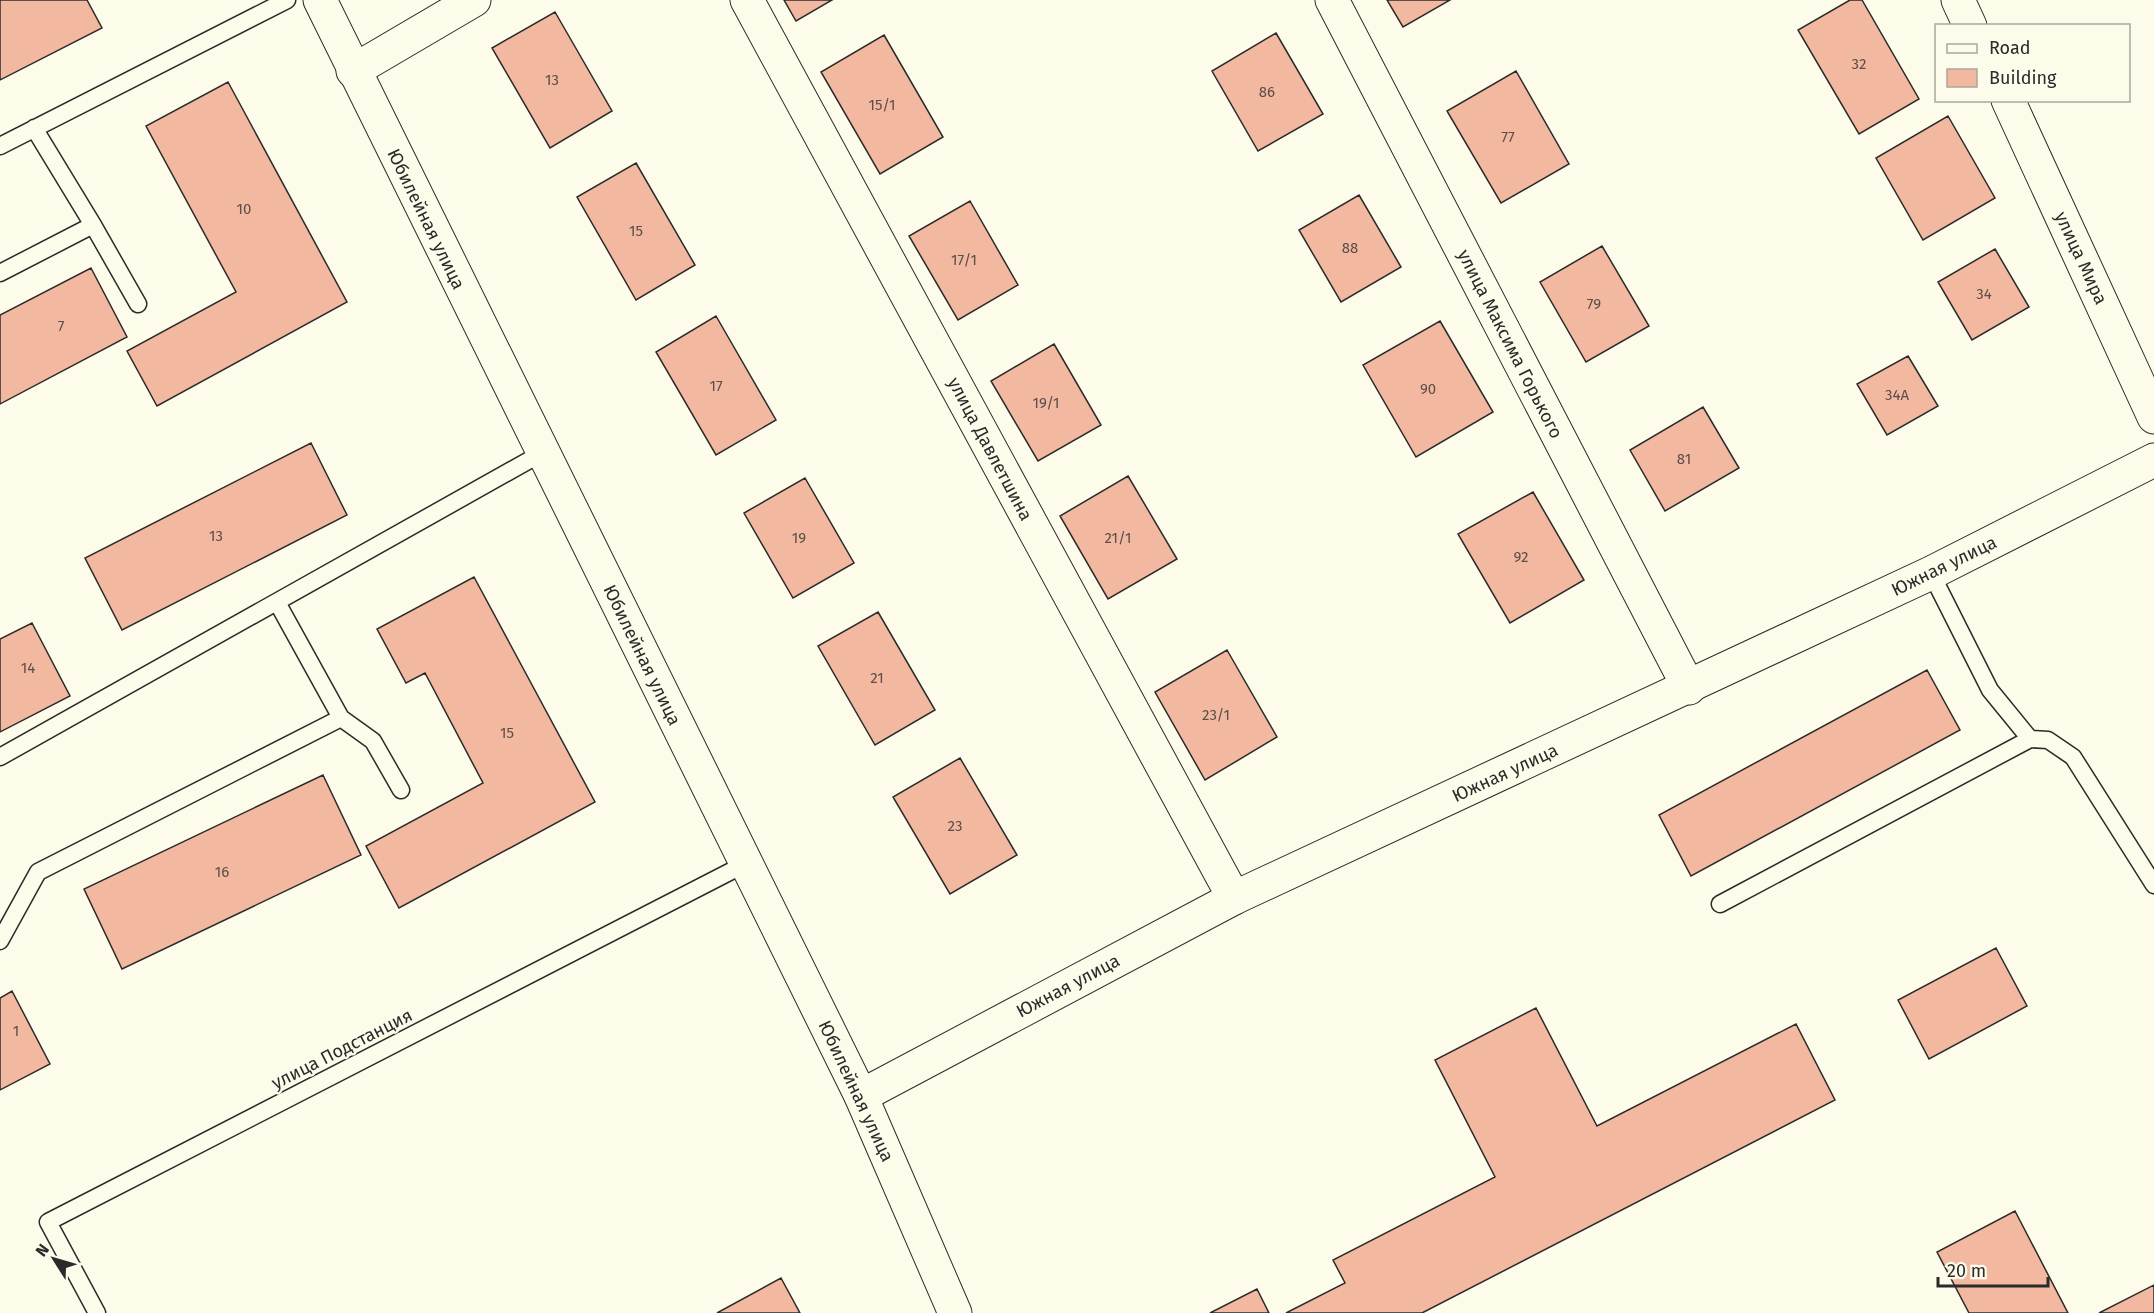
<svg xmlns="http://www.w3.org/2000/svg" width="2154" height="1313" viewBox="0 0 2154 1313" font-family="'Fira Sans',sans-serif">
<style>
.building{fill:#f2b8a0;stroke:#2b2b2b;stroke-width:1.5}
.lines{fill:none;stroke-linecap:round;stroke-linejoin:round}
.service-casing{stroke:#2b2b2b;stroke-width:19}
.minor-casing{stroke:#2b2b2b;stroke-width:35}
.tertiary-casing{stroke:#2b2b2b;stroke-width:35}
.service{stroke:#fdfbea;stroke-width:16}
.minor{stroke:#fdfbea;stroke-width:33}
.tertiary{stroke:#fdfbea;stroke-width:33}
.labels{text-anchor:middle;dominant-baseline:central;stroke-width:4.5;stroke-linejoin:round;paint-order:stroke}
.number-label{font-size:15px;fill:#5d4e48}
.street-label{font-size:18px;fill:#2b2b2b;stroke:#fdfbea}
</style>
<rect width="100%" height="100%" fill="#fdfbea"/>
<path class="building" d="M0 0H87L102 28 0 80Z
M784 0H832L796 21Z
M1387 0H1450L1403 27Z
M1850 0H1862L1919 99 1859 134 1798 30Z
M555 12 612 111 550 148 492 48Z
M1276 33 1323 114 1258 151 1212 71Z
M884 35 943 137 880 174 821 72Z
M1516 71 1569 164 1501 203 1447 111Z
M228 82 347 302 157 406 127 351 236 292 146 126Z
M1948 116 1995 198 1923 240 1876 158Z
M636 163 695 265 636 300 577 197Z
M1359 195 1401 267 1341 302 1299 230Z
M970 201 1018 285 958 320 909 236Z
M1602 246 1649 326 1586 362 1540 282Z
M1995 249 2029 307 1972 340 1938 282Z
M91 268 127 337 0 404V315Z
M716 316 776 420 716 455 656 352Z
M1440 321 1493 412 1416 457 1363 365Z
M1054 344 1101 425 1038 461 991 381Z
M1908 356 1938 406 1887 435 1857 384Z
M1703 407 1739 468 1665 511 1630 450Z
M311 443 347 515 122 630 85 558Z
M1128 476 1177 559 1108 599 1060 516Z
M805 478 854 563 793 598 744 513Z
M1533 492 1584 580 1510 623 1458 534Z
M474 577 595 802 399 908 366 846 483 783 425 673 406 683 377 629Z
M878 612 935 710 875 745 818 646Z
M32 623 70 696 0 732V639Z
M1227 650 1277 737 1205 780 1155 692Z
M1927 670 1960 730 1691 876 1659 815Z
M960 758 1017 855 950 894 893 797Z
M323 775 361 855 122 969 84 889Z
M1996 948 2027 1006 1929 1059 1898 1000Z
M12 991 50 1064 0 1090V998Z
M1536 1008 1597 1126 1796 1024 1835 1100 1422 1313H1286L1345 1283 1333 1260 1495 1177 1435 1060Z
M2015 1211 2068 1313H1969L1937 1252Z
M781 1278 800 1313H717Z
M2154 1285V1313H2099Z
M1257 1289 1269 1313H1210Z"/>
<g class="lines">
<g class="service-casing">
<path id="service" d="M0 146 287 0
M93 225 138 304
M0 273 93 225 34 128
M1931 573 1990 690 2030 739 2048 740 2073 757 2154 885
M341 718 373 741 401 790
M0 757 542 453
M1720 904 2030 739
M0 941 38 872 341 718 278 604
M97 1313 48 1222 745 864"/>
</g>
<g class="minor-casing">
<path id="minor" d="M747 0 1234 898
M1332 0 1689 688
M1958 0 1970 26
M353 71 474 0
M2008 100 2154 417
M861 1096 955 1313"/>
</g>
<g class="tertiary-casing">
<path id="tertiary" d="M320 0 861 1096 1234 898 1931 573 2154 460"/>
</g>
<use href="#service" class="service"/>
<use href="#minor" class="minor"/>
<use href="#tertiary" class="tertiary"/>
</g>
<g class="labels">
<g class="number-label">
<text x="1859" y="64">32</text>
<text x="552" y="80">13</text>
<text x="1267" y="92">86</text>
<text x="882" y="105">15/1</text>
<text x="1508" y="137">77</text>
<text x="244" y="209">10</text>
<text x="636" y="231">15</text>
<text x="1350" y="248">88</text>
<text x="964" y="260">17/1</text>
<text x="1984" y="294">34</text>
<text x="1594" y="304">79</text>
<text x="61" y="326">7</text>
<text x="716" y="386">17</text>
<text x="1428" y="389">90</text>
<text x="1897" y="395">34А</text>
<text x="1046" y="403">19/1</text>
<text x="1684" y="459">81</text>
<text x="216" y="536">13</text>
<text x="799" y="538">19</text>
<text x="1118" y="538">21/1</text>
<text x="1521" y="557">92</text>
<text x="28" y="668">14</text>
<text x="877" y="678">21</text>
<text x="1216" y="715">23/1</text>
<text x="507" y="733">15</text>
<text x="955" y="826">23</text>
<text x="222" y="872">16</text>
<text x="16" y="1031">1</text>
</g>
<g class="street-label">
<text transform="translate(426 219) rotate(64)">Юбилейная улица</text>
<text transform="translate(2081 258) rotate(65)">улица Мира</text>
<text transform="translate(1510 344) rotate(63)">улица Максима Горького</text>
<text transform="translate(990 449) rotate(62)">улица Давлетшина</text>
<text transform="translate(1944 566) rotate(-26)">Южная улица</text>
<text transform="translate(642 655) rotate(64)">Юбилейная улица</text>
<text transform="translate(1505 773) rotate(-25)">Южная улица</text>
<text transform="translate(1068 986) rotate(-28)">Южная улица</text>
<text transform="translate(342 1049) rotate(-27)">улица Подстанция</text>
<text transform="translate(856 1091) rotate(65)">Юбилейная улица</text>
</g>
</g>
<rect x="1935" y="24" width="195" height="78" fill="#fdfbea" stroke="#a9a89e" stroke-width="1.5"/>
<rect x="1947" y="44" width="30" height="9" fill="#fdfbea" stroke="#a9a89e" stroke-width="1.5"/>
<text x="1989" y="54" font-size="18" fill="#2b2b2b">Road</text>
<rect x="1947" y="69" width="30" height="18" fill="#f2b8a0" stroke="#a9a89e" stroke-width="1.5"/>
<text x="1989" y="84" font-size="18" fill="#2b2b2b">Building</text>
<g transform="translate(54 1259) rotate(307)" stroke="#fdfbea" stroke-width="4.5" paint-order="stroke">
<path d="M0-4.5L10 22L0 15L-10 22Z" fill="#2b2b2b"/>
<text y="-9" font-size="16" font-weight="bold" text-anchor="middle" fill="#2b2b2b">N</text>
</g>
<path d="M1938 1277v9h110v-9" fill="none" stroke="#2b2b2b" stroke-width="3"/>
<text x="1947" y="1277" font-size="18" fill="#2b2b2b" stroke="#fdfbea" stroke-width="4.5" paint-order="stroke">20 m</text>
</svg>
